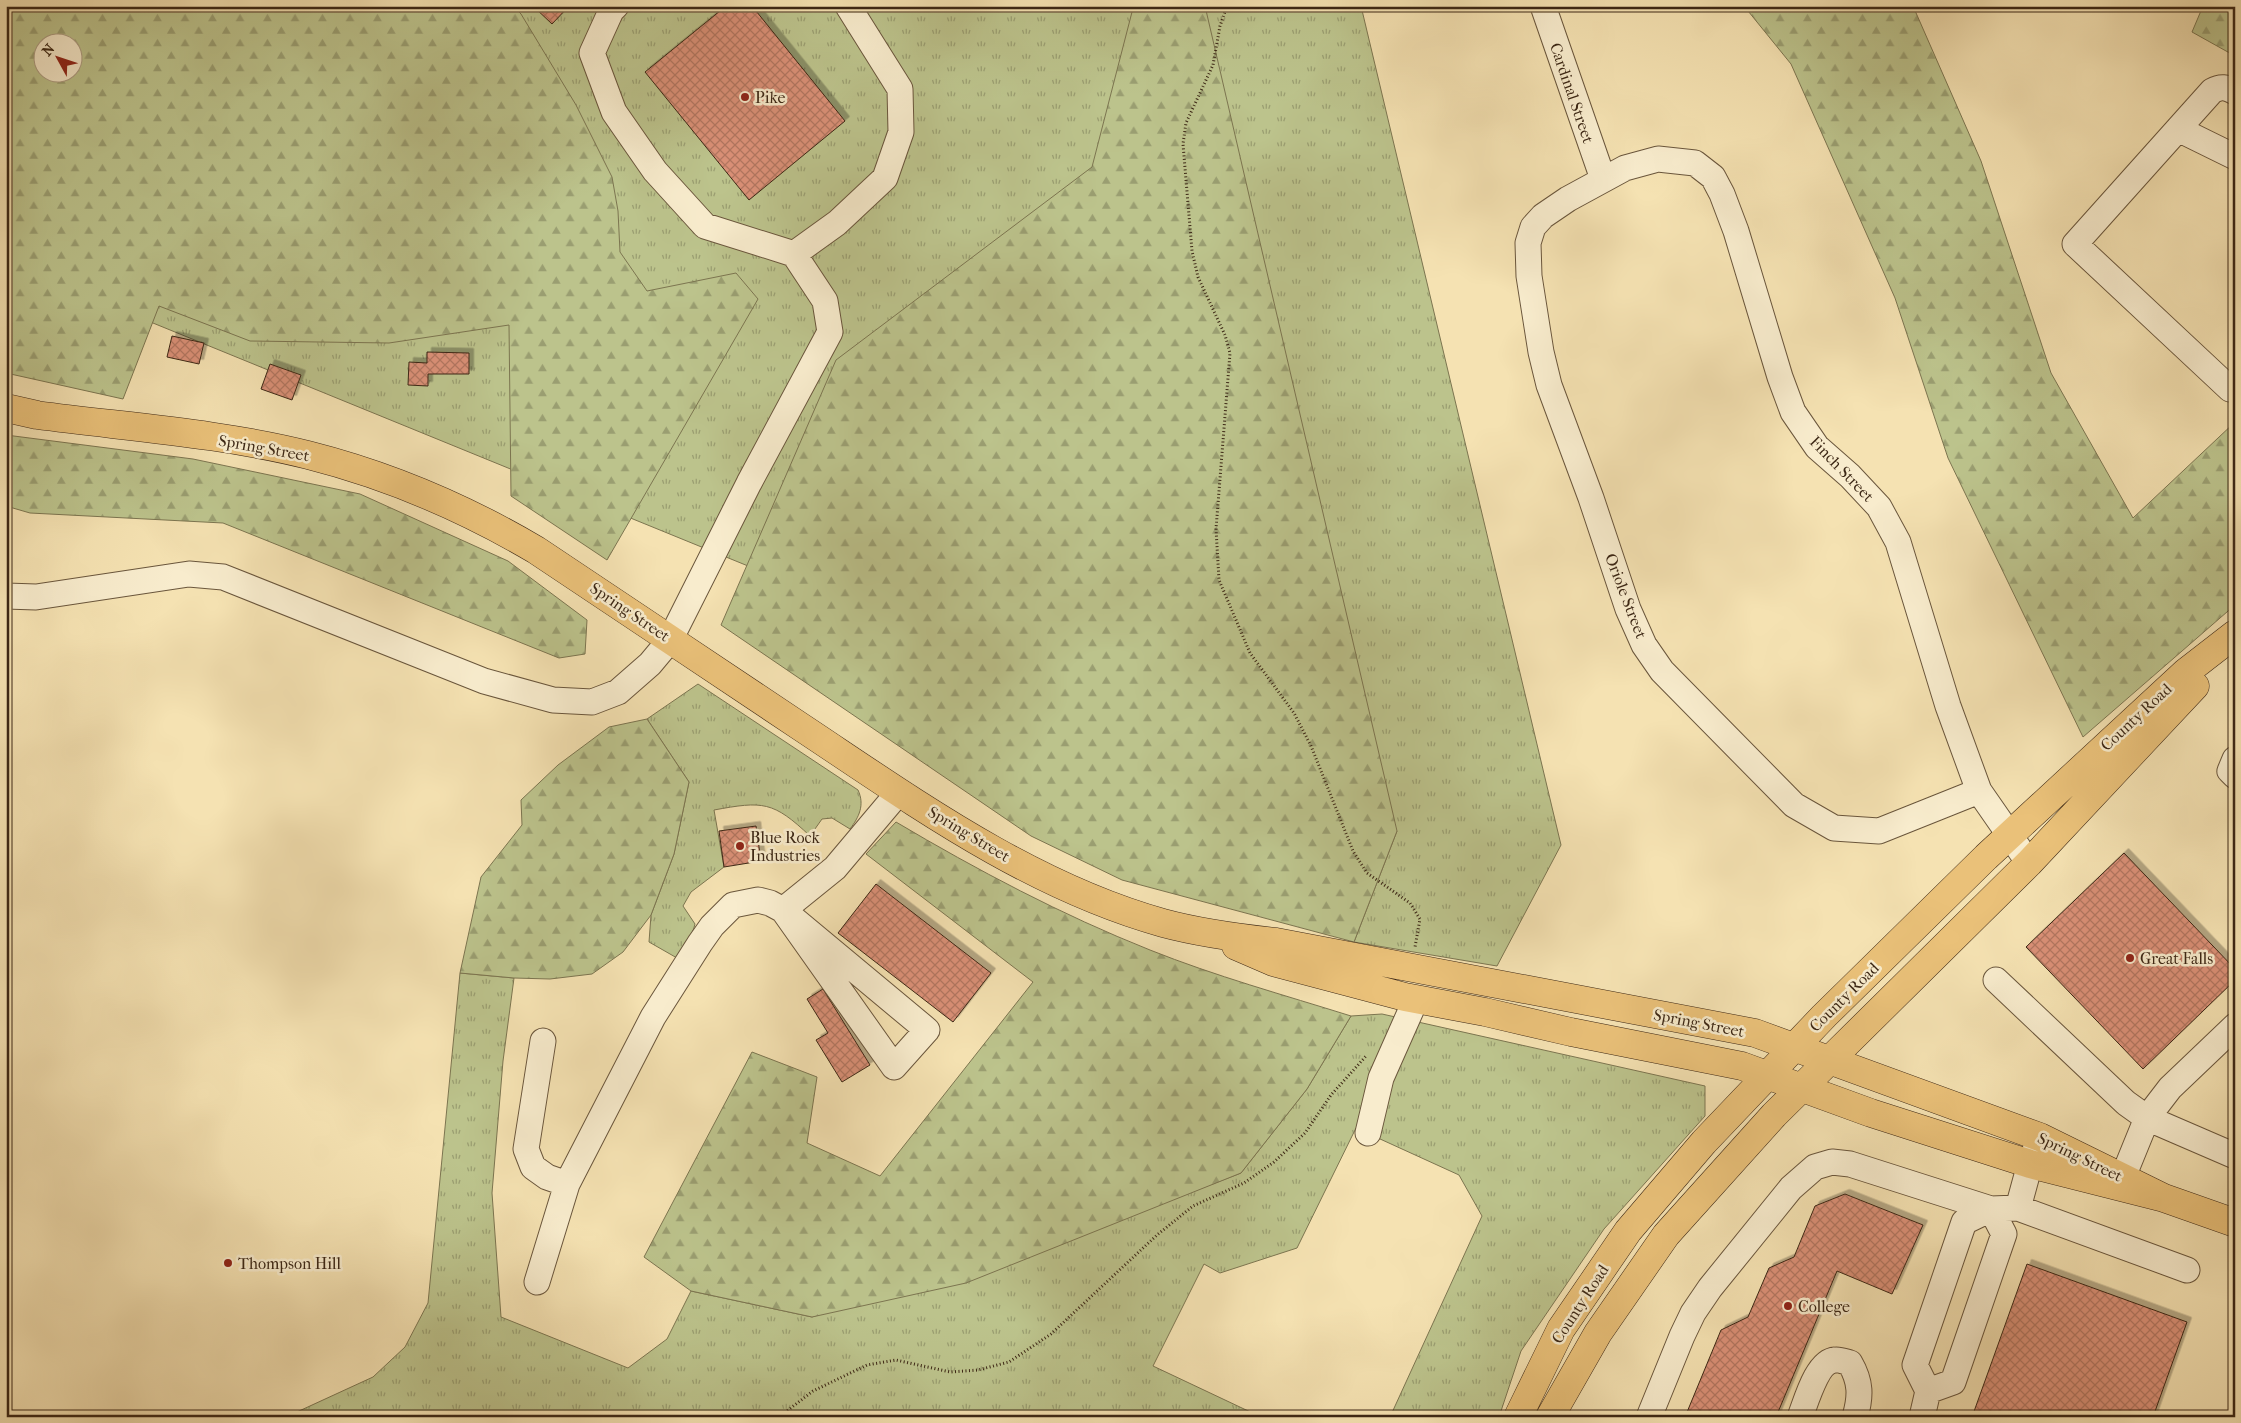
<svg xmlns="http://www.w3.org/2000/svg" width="2241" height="1423" viewBox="0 0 2241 1423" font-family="'IM FELL French Canon',serif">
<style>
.grass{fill:url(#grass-tufts);stroke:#7c7550;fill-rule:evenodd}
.forest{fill:url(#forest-firs);stroke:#7c7550;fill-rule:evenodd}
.building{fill:url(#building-cross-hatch);stroke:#3c2715;filter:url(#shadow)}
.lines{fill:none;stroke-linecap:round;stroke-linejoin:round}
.minor-casing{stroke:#6a563c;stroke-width:27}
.major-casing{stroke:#3c2715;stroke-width:29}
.path{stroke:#3c2715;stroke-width:3;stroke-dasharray:1 2.5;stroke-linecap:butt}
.minor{stroke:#f8eccd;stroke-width:25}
.major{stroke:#eac179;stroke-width:28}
.poi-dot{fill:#8f2418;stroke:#f8eccd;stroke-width:2}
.labels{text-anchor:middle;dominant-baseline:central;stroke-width:5;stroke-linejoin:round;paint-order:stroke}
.street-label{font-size:16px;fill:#3c2715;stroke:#f8eccd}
.poi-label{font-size:16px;fill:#3c2715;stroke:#f8eccd;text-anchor:start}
</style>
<defs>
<pattern id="grass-tufts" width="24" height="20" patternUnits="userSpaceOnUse" patternTransform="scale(1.25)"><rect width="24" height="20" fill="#bcc38c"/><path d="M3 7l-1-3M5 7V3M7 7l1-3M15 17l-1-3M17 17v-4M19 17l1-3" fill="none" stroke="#9a9e71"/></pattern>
<pattern id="forest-firs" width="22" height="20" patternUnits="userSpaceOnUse" patternTransform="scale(1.25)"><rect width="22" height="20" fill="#bcc38c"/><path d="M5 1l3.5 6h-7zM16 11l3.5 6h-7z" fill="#9a9e71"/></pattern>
<pattern id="building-cross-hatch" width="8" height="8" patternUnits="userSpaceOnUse" patternTransform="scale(1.25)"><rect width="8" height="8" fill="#da9077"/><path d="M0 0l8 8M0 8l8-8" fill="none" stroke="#b27660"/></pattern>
<filter id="shadow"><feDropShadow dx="4.5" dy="-4.5" stdDeviation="0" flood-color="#0004"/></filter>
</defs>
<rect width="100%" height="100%" fill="#f5e2b2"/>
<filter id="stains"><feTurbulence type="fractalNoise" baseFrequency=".004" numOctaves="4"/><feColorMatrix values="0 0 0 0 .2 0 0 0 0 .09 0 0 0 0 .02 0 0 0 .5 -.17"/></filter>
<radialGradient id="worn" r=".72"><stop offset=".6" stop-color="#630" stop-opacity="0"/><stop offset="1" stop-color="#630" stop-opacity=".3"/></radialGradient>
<path class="grass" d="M6 6H1361L1561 845 1497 966 1354 942 1397 831 6 263ZM42 42H72V72H42Z
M698 684 858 790C865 805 859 817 850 829L832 818 822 819 810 836C773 801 763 801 714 810L724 867 691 892 683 906 695 924 691 938 677 958 649 942 651 915 674 854 689 782 647 719Z
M460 973 514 978 503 1061 492 1193 501 1317 628 1368 667 1339 691 1291 812 1317 1158 1205 1241 1173 1307 1089 1351 1016 1382 1014 1705 1086V1116L1604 1229 1521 1351 1499 1417H1390L1482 1216 1459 1175 1356 1128 1297 1248 1220 1273 1204 1264 1153 1366 1261 1417H286L373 1377 405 1347 428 1303Z"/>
<path class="forest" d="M6 6H513L521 14 576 105 612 177 618 211 620 252 647 291 736 273 758 299 607 560 511 496 509 325 389 343 250 341 159 306 123 399 6 373ZM72 42V72H42V42Z
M1131 6H1205L1397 831 1354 942 1122 880 1031 836 721 625 836 360 1092 167 1132 12Z
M1744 6H1913L1981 161 2051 373 2133 518 2235 422V605L2083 737 1948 458 1895 298 1791 64Z
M2203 6H2235V56L2192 32Z
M6 435 193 459 360 494 508 561 587 620 585 654 559 658 223 523 30 513 6 506Z
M647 719 689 782 674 854 651 915 623 952 592 974 550 979 514 978 460 973 481 877 522 825 521 800 558 765 609 727Z
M896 822C977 870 1062 915 1150 950 1215 976 1284 995 1351 1016L1307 1089 1241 1173 966 1283 812 1317 691 1291 644 1257 752 1052 817 1077 807 1143 880 1176 1033 982 866 854Z"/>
<path class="building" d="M533 6H569L552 24Z
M726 6H752L845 121 749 200 645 72Z
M172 336 204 343 199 364 167 357Z
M427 352 469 353V374H428V386L408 385 409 362 427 363Z
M270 364 301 375 292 400 261 389Z
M756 826 761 861 724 867 719 831Z
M2124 853 2235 969V980L2143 1069 2026 947Z
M876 884 991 973 953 1022 838 933Z
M823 989 870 1065 842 1082 816 1040 828 1033 807 999Z
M1845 1194 1923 1225 1892 1294 1837 1271 1776 1417H1685L1721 1330 1748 1317 1769 1268 1794 1257 1815 1206Z
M2027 1264 2187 1322 2153 1417H1972Z"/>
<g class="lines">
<g class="minor-casing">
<path id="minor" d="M1543 6 1603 179
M2235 92C2226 87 2221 86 2212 91L2075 244 2230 389 2235 383
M2178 129 2235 157
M794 254 837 223 885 178 901 132 900 89 848 6
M6 596 36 597 189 574 223 577 484 681 553 700 592 702 618 692 650 664 670 640 749 483 830 332 825 301 794 254 705 226 655 171 614 112 592 53 611 11 616 6
M2235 759 2230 771 2235 776
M1979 791 1879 831 1834 828 1794 805 1662 671 1644 645 1628 609 1591 498 1549 385 1541 352 1529 276 1528 243 1533 227 1543 216 1568 199 1625 168 1658 159 1695 163 1713 177 1722 194 1736 231 1780 377 1793 412 1817 447 1850 476 1879 507 1898 542 1948 706 1979 791 2029 863
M1996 980 2126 1103 2147 1118 2170 1088 2235 1026
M543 1041 526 1149 533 1167 547 1177 567 1184
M1368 1133 1381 1078 1416 999
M2040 1137 2030 1164 2018 1208 2187 1270
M2123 1177 2147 1118 2235 1156
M537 1282 567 1184 653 1017 700 943 712 926 733 905 758 900 770 903 783 910 927 1030 894 1067 783 910 835 868 899 792
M1928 1391 1953 1382 2004 1234 1991 1209
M1649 1417 1682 1336 1693 1313 1710 1288 1791 1188 1815 1167 1832 1162 1850 1164 1991 1209 2018 1208
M1800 1417C1806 1402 1817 1361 1835 1360 1839 1359 1846 1362 1850 1363 1861 1382 1861 1396 1855 1417
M1922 1417 1928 1391 1915 1365 1964 1222 1991 1209"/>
</g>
<g class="major-casing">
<path id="major" d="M6 408 37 415C126 427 221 433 308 455 387 475 465 508 536 550 624 609 713 668 801 727 914 802 1030 886 1163 923 1200 933 1238 938 1276 942L1755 1033 2040 1137 2164 1198
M1236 946 1273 962 1405 997 1485 1012 1571 1032 1742 1066 1871 1113 2030 1164 2164 1198 2235 1223
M1518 1417 1561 1329 1628 1231 1704 1142 1824 1016 1986 857 2186 672 2235 634
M1550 1417 1598 1333 1666 1235 1774 1115 2029 863 2195 686"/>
</g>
<path class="path" d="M1227 6 1220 26 1213 65 1186 123 1183 144 1192 251 1198 277 1225 335 1230 353 1216 529 1219 580 1250 653 1294 713 1311 746 1353 851 1367 873 1410 903 1420 919 1415 947
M779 1417 813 1391 867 1365 896 1360 950 1372 978 1370 1009 1362 1051 1334 1157 1235 1193 1206 1244 1183 1274 1162 1305 1133 1331 1095 1367 1055"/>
<use href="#minor" class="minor"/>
<use href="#major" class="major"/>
</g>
<g class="poi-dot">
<circle cx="745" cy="97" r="5"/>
<circle cx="740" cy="846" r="5"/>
<circle cx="2130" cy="958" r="5"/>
<circle cx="228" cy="1263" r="5"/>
<circle cx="1788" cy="1306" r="5"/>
</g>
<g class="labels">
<g class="street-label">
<text transform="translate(1572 93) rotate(71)">Cardinal Street</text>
<text transform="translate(264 448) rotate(10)">Spring Street</text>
<text transform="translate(1842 469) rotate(46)">Finch Street</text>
<text transform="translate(1626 596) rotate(69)">Oriole Street</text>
<text transform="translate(630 612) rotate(34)">Spring Street</text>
<text transform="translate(2136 717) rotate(-43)">County Road</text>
<text transform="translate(969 834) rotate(31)">Spring Street</text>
<text transform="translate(1844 997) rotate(-45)">County Road</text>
<text transform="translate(1699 1023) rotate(11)">Spring Street</text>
<text transform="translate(2080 1157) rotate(26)">Spring Street</text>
<text transform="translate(1580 1304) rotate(-57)">County Road</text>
</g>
<g class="poi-label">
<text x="755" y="97">Pike</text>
<text x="750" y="837">Blue Rock<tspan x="750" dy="18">Industries</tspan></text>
<text x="2140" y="958">Great Falls</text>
<text x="238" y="1263">Thompson Hill</text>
<text x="1798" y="1306">College</text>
</g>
</g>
<rect width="2241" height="1423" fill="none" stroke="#f5e2b2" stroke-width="25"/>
<rect x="8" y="8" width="2226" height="1408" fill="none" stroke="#3c2715" stroke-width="2.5"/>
<rect x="12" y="12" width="2216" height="1398" fill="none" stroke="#3c2715"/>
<g transform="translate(58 58) rotate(310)"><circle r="24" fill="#f8eccd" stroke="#ad9d83"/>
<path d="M0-4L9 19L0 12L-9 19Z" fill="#8f2418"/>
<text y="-8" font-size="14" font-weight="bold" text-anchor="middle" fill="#3c2715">N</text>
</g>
<rect width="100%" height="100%" filter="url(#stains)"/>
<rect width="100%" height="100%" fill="url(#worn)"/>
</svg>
